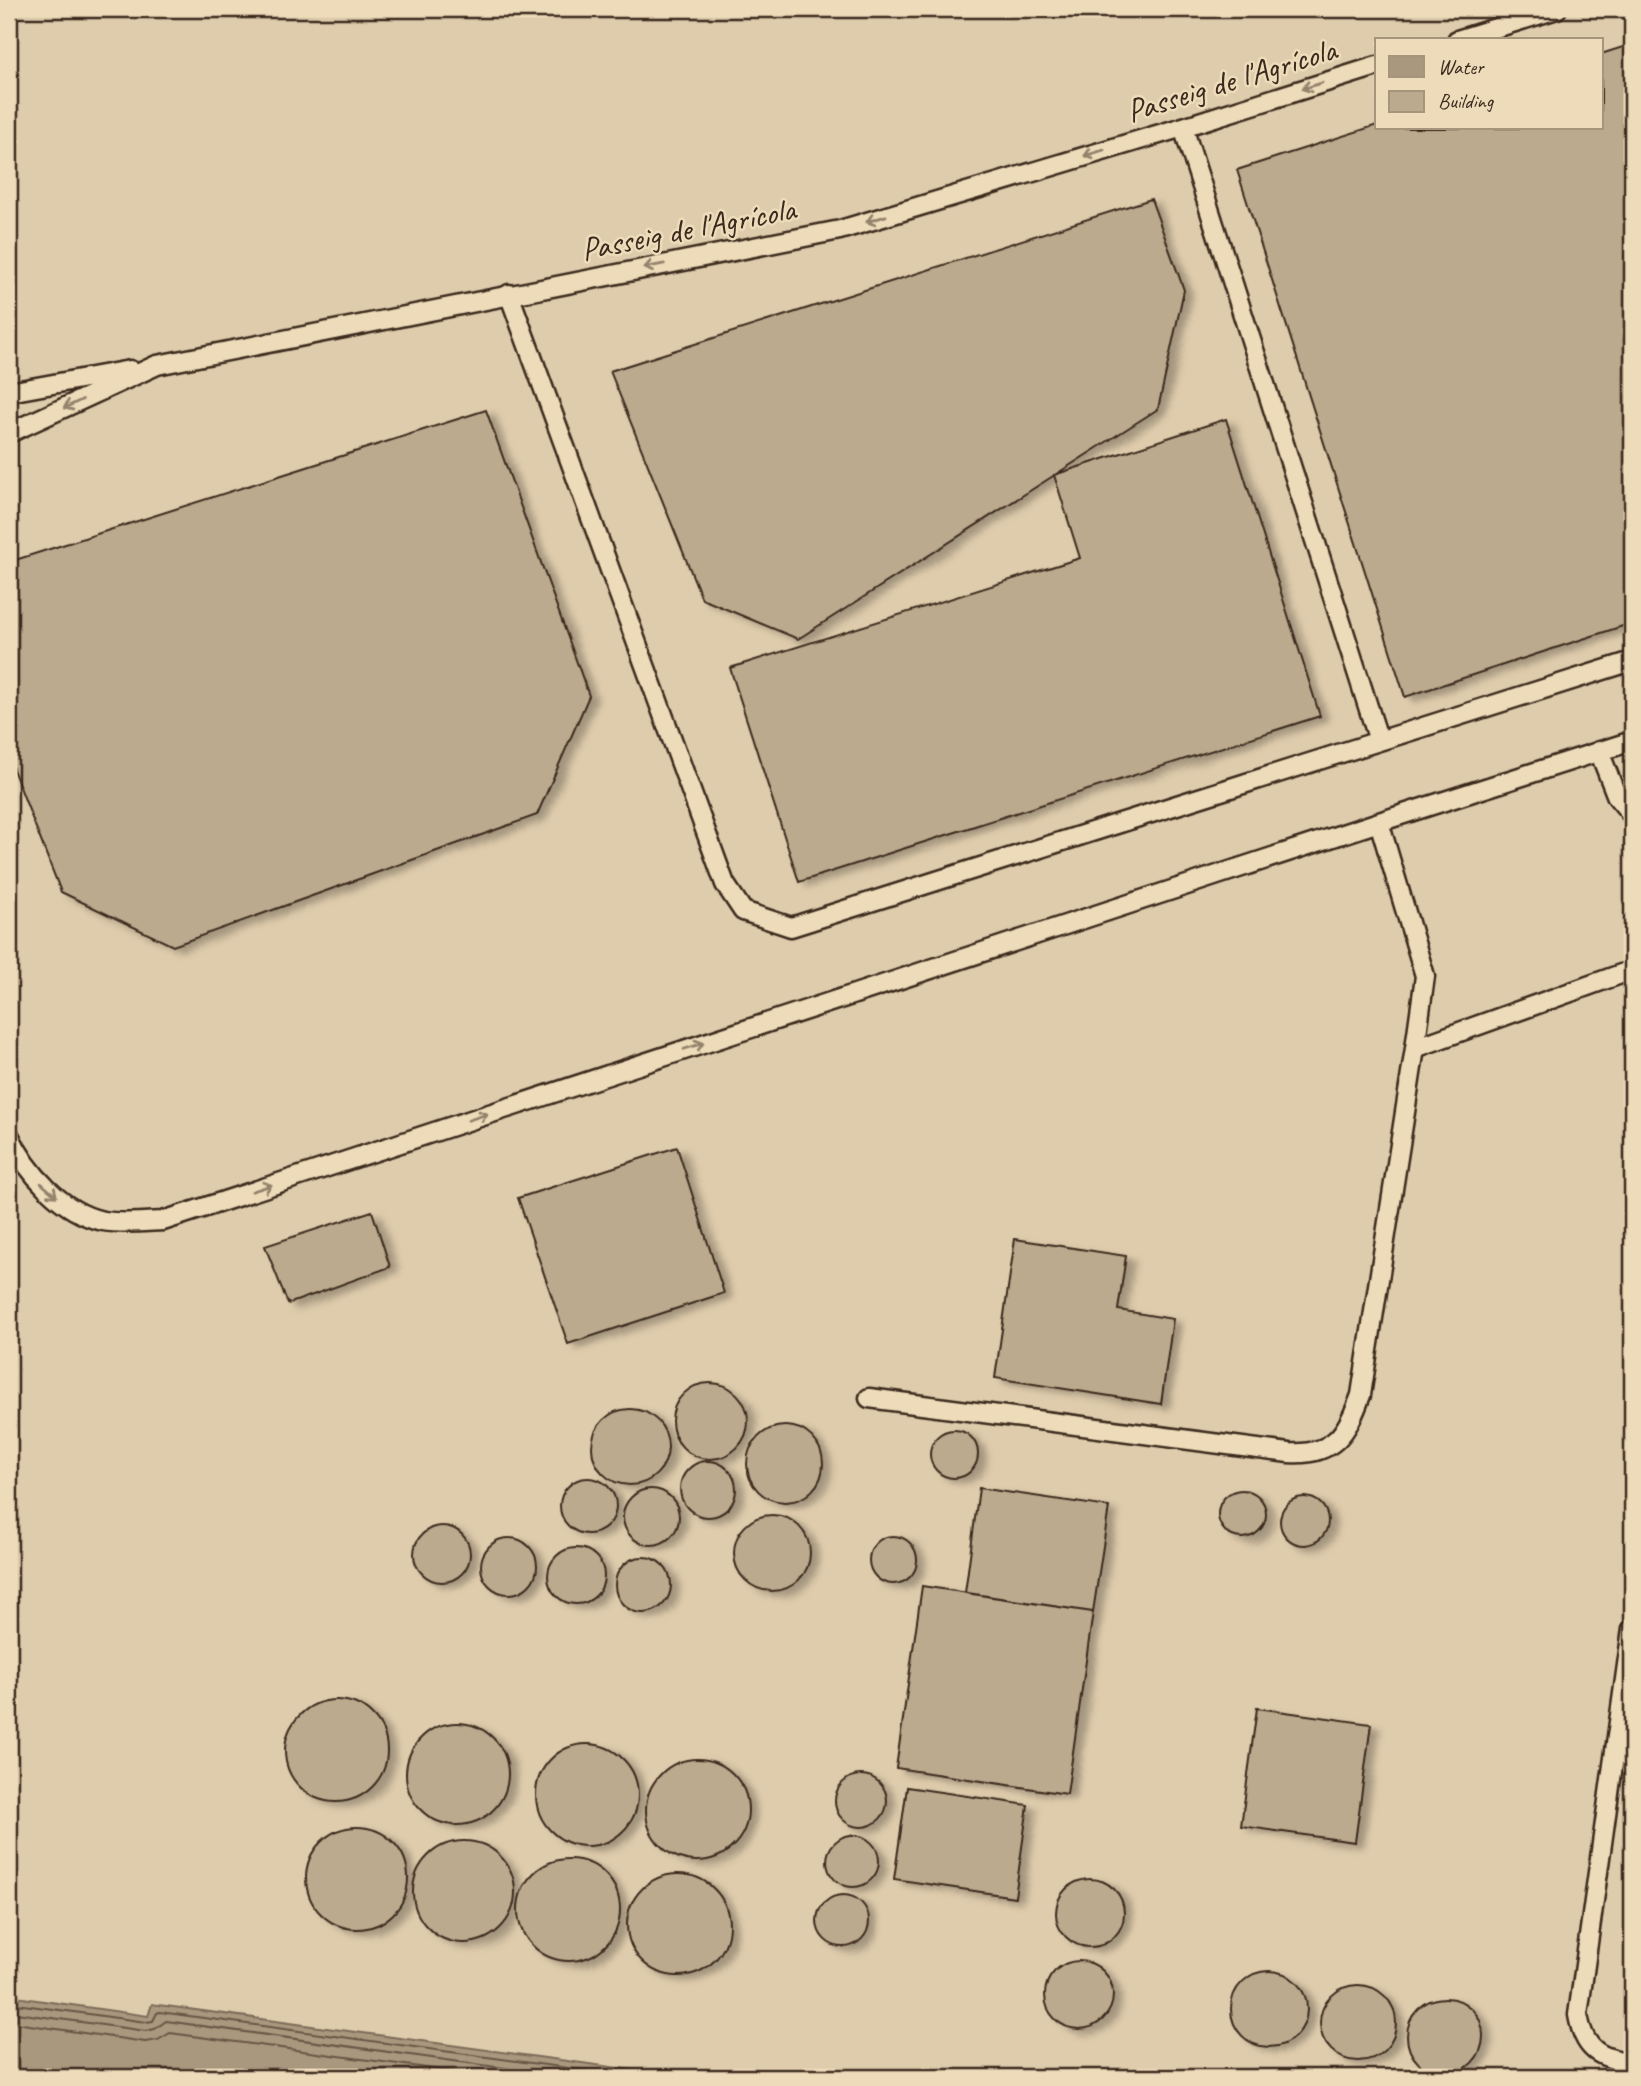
<svg xmlns="http://www.w3.org/2000/svg" width="1641" height="2086" viewBox="0 0 1641 2086" font-family="Caveat,sans-serif">
<style>
.built{fill:#dfccac;fill-rule:evenodd}
.water{fill:#a9977e;stroke:#7d6b58;stroke-width:2}
.lines{fill:none;stroke-linecap:round;stroke-linejoin:round}
.shore{stroke:#675644;stroke-width:2}
.building{fill:#bcaa8e;stroke:#3b2a1e;stroke-width:2;filter:url(#shadow)}
.lane-casing{stroke:#3b2a1e;stroke-width:23}
.lane{stroke:#eedbb9;stroke-width:18}
.oneway{stroke:#94826c}
.labels{text-anchor:middle;dominant-baseline:central;stroke-width:5;stroke-linejoin:round;paint-order:stroke}
.street-label{font-size:33px;fill:#3b2a1e;stroke:#eedbb9}
</style>
<defs>
<filter id="shadow"><feDropShadow dx="8" dy="4.5" stdDeviation="3.5" flood-color="#0004"/></filter>
</defs>
<rect width="100%" height="100%" fill="#eedbb9"/>
<filter id="ink" filterUnits="userSpaceOnUse"><feTurbulence type="fractalNoise" baseFrequency=".0143" numOctaves="2"/><feDisplacementMap in="SourceGraphic" scale="14" xChannelSelector="R" yChannelSelector="G"/><feConvolveMatrix kernelMatrix="1 2 1 2 8 2 1 2 1" color-interpolation-filters="sRGB"/></filter>
<g filter="url(#ink)">
<path class="built" d="M9 9H1632V2077H684L153 2004 149 2016 9 1996ZM1377 40H1601V128H1377Z"/>
<path class="water" d="M9 1996 148 2016 152 2004 684 2077H9Z"/>
<g class="lines">
<path class="shore" d="M9 2003 146 2022 153 2021 157 2013 160 2012 633 2077
M9 2012 146 2031 155 2029 166 2021 569 2077
M9 2022 145 2042 158 2040 170 2033 493 2077"/>
</g>
<path class="building" d="M1632 44V623L1405 697 1237 170 1377 125V128H1601V54Z
M1151 199 1184 290 1158 409 798 639 702 599 610 371Z
M486 410 589 696 537 815 173 946 61 892 9 759V562Z
M1226 419 1320 716 799 882 730 668 1080 558 1054 475Z
M677 1147 724 1293 568 1344 518 1198Z
M372 1211 390 1267 288 1304 265 1246Z
M1015 1239 1126 1256 1118 1310 1173 1319 1161 1404 995 1378Z
M672 1421a38 38 0 1 1 76 0a38 38 0 1 1-76 0Z
M592 1447a38 38 0 1 1 76 0a38 38 0 1 1-76 0Z
M747 1464a38 38 0 1 1 76 0a38 38 0 1 1-76 0Z
M930 1454a24 24 0 1 1 48 0a24 24 0 1 1-48 0Z
M680 1489a28 28 0 1 1 56 0a28 28 0 1 1-56 0Z
M560 1506a28 28 0 1 1 56 0a28 28 0 1 1-56 0Z
M979 1488 1109 1507 1093 1612 965 1593Z
M623 1517a28 28 0 1 1 56 0a28 28 0 1 1-56 0Z
M1218 1514a24 24 0 1 1 48 0a24 24 0 1 1-48 0Z
M1280 1521a24 24 0 1 1 48 0a24 24 0 1 1-48 0Z
M734 1553a38 38 0 1 1 76 0a38 38 0 1 1-76 0Z
M414 1554a28 28 0 1 1 56 0a28 28 0 1 1-56 0Z
M869 1560a24 24 0 1 1 48 0a24 24 0 1 1-48 0Z
M481 1566a28 28 0 1 1 56 0a28 28 0 1 1-56 0Z
M548 1576a28 28 0 1 1 56 0a28 28 0 1 1-56 0Z
M615 1585a28 28 0 1 1 56 0a28 28 0 1 1-56 0Z
M922 1586 1093 1612 1067 1794 896 1768Z
M285 1751a51 51 0 1 1 102 0a51 51 0 1 1-102 0Z
M1257 1708 1371 1724 1355 1842 1241 1826Z
M406 1774a51 51 0 1 1 102 0a51 51 0 1 1-102 0Z
M536 1795a51 51 0 1 1 102 0a51 51 0 1 1-102 0Z
M646 1810a51 51 0 1 1 102 0a51 51 0 1 1-102 0Z
M835 1801a26 26 0 1 1 52 0a26 26 0 1 1-52 0Z
M907 1787 1028 1805 1015 1897 894 1879Z
M306 1878a51 51 0 1 1 102 0a51 51 0 1 1-102 0Z
M827 1861a26 26 0 1 1 52 0a26 26 0 1 1-52 0Z
M413 1892a51 51 0 1 1 102 0a51 51 0 1 1-102 0Z
M518 1910a51 51 0 1 1 102 0a51 51 0 1 1-102 0Z
M627 1925a51 51 0 1 1 102 0a51 51 0 1 1-102 0Z
M1056 1913a34 34 0 1 1 68 0a34 34 0 1 1-68 0Z
M817 1921a26 26 0 1 1 52 0a26 26 0 1 1-52 0Z
M1045 1995a34 34 0 1 1 68 0a34 34 0 1 1-68 0Z
M1231 2009a38 38 0 1 1 76 0a38 38 0 1 1-76 0Z
M1320 2023a38 38 0 1 1 76 0a38 38 0 1 1-76 0Z
M1407 2036a38 38 0 1 1 76 0a38 38 0 1 1-76 0Z"/>
<g class="lines">
<g class="lane-casing">
<path id="lane" d="M1457 40 1557 9
M1183 127 1379 741
M509 294 725 884 743 911 791 927 1632 661
M9 392 130 370
M9 433 157 365 840 230 1183 127 1377 66
M1599 751 1617 797 1632 815
M1379 822 1425 976 1415 1048
M9 1135C26 1171 62 1213 103 1221 123 1224 143 1222 163 1221L1379 822 1632 741
M869 1398 1289 1453C1334 1456 1347 1433 1361 1395L1415 1048 1632 970
M1632 1629 1578 2015C1584 2050 1599 2058 1632 2063"/>
</g>
<use href="#lane" class="lane"/>
</g>
<defs><path id="oneway-shaft" d="M-6 0H5M1.5-3L5.5 0L1.5 3" fill="none" stroke-width="1.6" stroke-linecap="round" stroke-linejoin="round" transform="scale(1.75)"/></defs>
<g class="oneway">
<use href="#oneway-shaft" transform="translate(1312 86) rotate(163)"/>
<use href="#oneway-shaft" transform="translate(1094 153) rotate(163)"/>
<use href="#oneway-shaft" transform="translate(876 219) rotate(163)"/>
<use href="#oneway-shaft" transform="translate(654 266) rotate(169)"/>
<use href="#oneway-shaft" transform="translate(73 404) rotate(155)"/>
<use href="#oneway-shaft" transform="translate(694 1046) rotate(-18)"/>
<use href="#oneway-shaft" transform="translate(478 1117) rotate(-18)"/>
<use href="#oneway-shaft" transform="translate(262 1188) rotate(-18)"/>
<use href="#oneway-shaft" transform="translate(49 1190) rotate(41)"/>
</g>
</g>
<g class="labels">
<g class="street-label">
<text transform="translate(1231 80) rotate(-17)">Passeig de l'Agrícola</text>
<text transform="translate(688 229) rotate(-11)">Passeig de l'Agrícola</text>
</g>
</g>
<rect width="1641" height="2086" fill="none" stroke="#eedbb9" stroke-width="35"/>
<rect x="18" y="18" width="1606" height="2051" fill="none" stroke="#3b2a1e" stroke-width="2.5" filter="url(#ink)"/>
<rect x="1375" y="38" width="228" height="91" fill="#eedbb9" stroke="#a6947b" stroke-width="2"/>
<rect x="1389" y="56" width="35" height="21" fill="#a9977e" stroke="#a6947b" stroke-width="2"/>
<text x="1438" y="74" font-size="21" fill="#3b2a1e">Water</text>
<rect x="1389" y="91" width="35" height="21" fill="#bcaa8e" stroke="#a6947b" stroke-width="2"/>
<text x="1438" y="108" font-size="21" fill="#3b2a1e">Building</text>
</svg>
